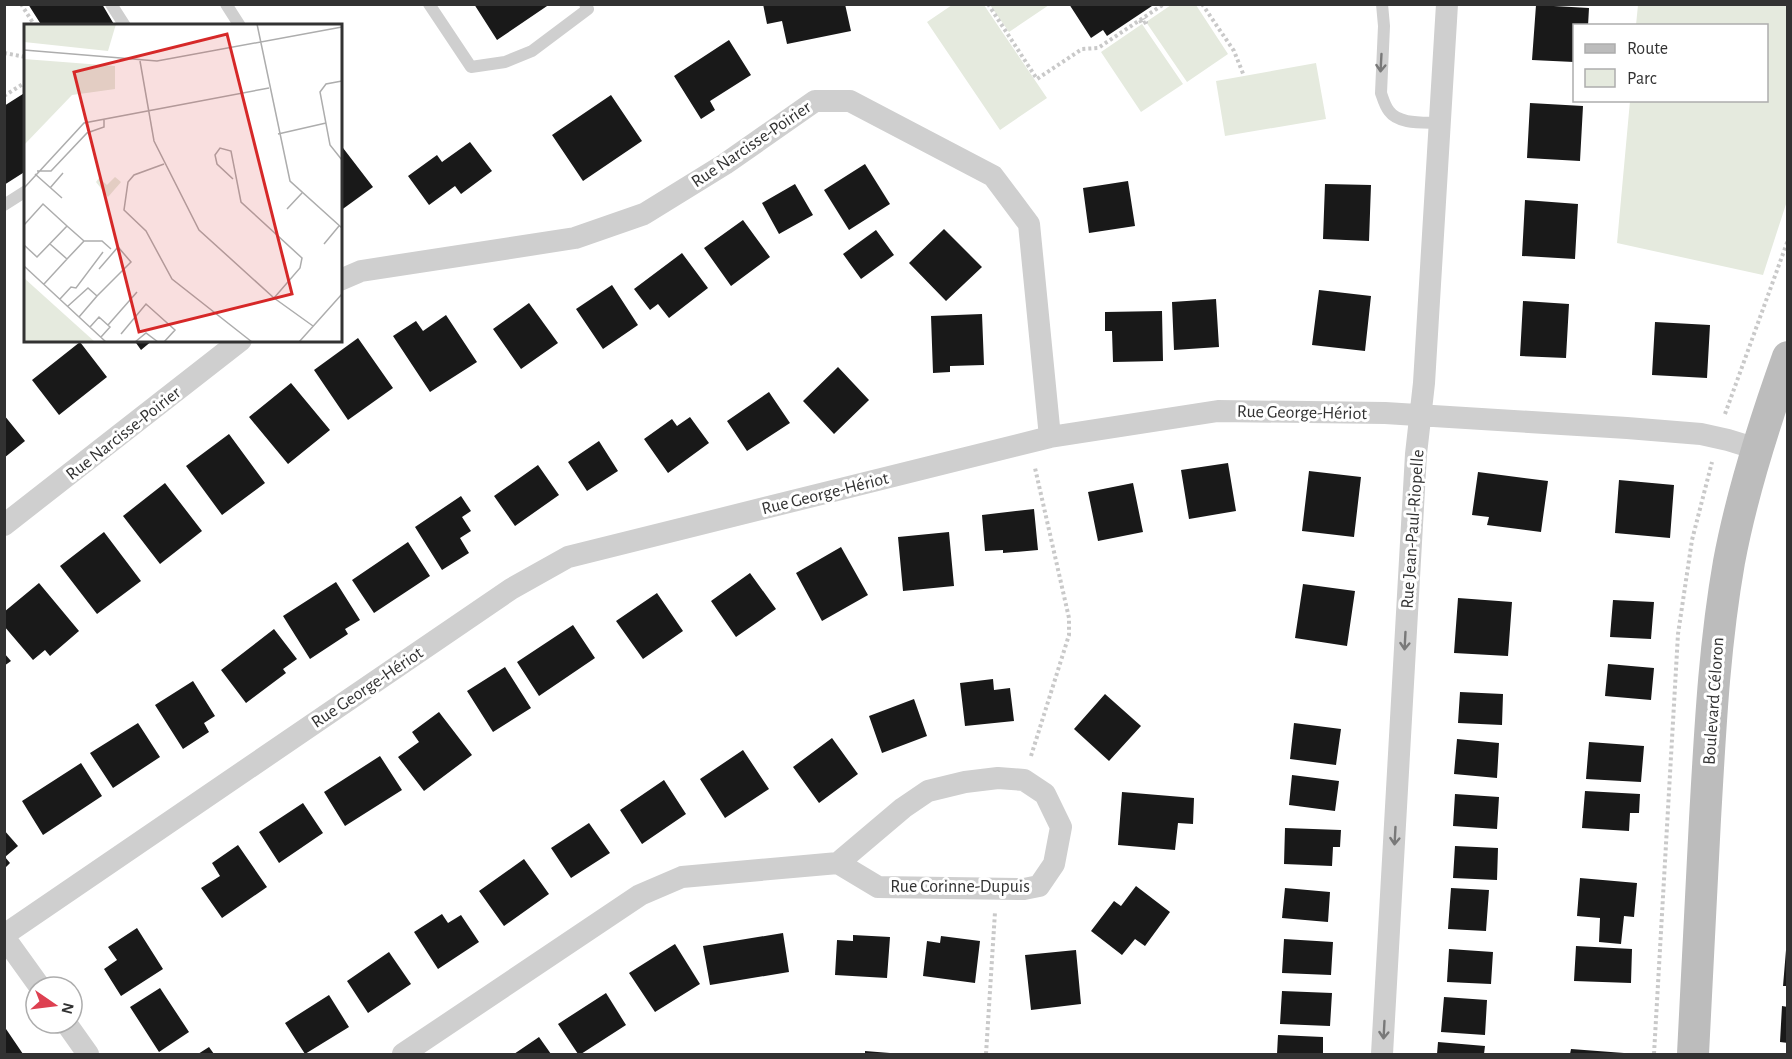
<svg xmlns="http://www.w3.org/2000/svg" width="1792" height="1059" viewBox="0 0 1792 1059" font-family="'Alegreya Sans',sans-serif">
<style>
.green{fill:#e5eade}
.building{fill:#191919}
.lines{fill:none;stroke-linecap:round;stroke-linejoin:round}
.path{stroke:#c9c9c9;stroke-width:4;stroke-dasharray:3 3;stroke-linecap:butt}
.lane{stroke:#cfcfcf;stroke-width:12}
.street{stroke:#cfcfcf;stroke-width:22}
.secondary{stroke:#bcbcbc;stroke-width:32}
.oneway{stroke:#797979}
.labels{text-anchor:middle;stroke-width:6;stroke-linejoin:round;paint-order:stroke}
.street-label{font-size:18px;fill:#323232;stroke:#fff}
.inset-road{fill:none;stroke:#adadad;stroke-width:1.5}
.view{fill:#d62828;fill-opacity:0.15;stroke:#d62828;stroke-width:3}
.inset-edge{fill:none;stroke:#323232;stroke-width:3}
</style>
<rect width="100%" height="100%" fill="#fff"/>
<path class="green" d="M952 5H984L1047 98 1000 130 927 22Z
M990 5H1049L1009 32Z
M1171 5H1196L1228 54 1187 82 1146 22Z
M1638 5H1787V201L1763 275 1617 243 1630 101 1766 100V26L1636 25Z
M1142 24 1183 84 1141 112 1101 52Z
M1316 63 1326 119 1225 136 1216 81Z"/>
<path class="building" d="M28 4H102L115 26H42Z
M474 4H550L497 40Z
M763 4H845L851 31 787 44 782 21 767 24Z
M1069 4H1155L1107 36 1103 30 1091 38Z
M1536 5 1589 8 1588 26H1574V62L1532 60Z
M729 40 751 75 710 101 715 110 701 119 674 76Z
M26 92V171L4 185V106Z
M611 95 642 141 583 181 552 135Z
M1530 103 1583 106 1580 161 1527 158Z
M470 142 492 171 461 194 455 186 429 205 408 176 437 155 442 162Z
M340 144 373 187 340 211Z
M865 164 890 204 849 230 824 190Z
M1128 181 1135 226 1089 233 1083 188Z
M795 184 813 215 779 234 762 203Z
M1325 184 1371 185 1369 241 1323 239Z
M1525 200 1578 204 1575 259 1522 256Z
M743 220 770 257 731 286 704 248Z
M944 229 982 267 946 301 909 263Z
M876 230 894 255 861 279 843 254Z
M682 253 708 288 669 318 658 304 650 310 634 289Z
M612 285 638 325 603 349 576 309Z
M1319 290 1371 296 1365 351 1312 345Z
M1216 299 1219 347 1174 350 1172 302Z
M1523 301 1569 304 1566 358 1520 356Z
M529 303 558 343 521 369 493 329Z
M1162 311 1163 361 1113 362 1112 331H1105V312Z
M982 314 984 365 950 366V372L933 373 931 316Z
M446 315 477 362 430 392 393 336 416 321 423 331Z
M1655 322 1710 325 1707 378 1652 375Z
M358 338 393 388 348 420 314 370Z
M134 340H153L141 350Z
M80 342 107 377 59 415 32 380Z
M838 367 869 400 834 434 803 401Z
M291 383 330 430 288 464 249 417Z
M769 392 790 423 747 451 727 421Z
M4 415 25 441 4 458Z
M690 417 709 443 668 473 644 439 672 419 677 426Z
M229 434 265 483 222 515 186 466Z
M599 441 618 471 587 491 568 462Z
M1228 463 1236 511 1189 519 1181 470Z
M538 465 559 495 515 526 494 496Z
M1309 471 1361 477 1354 537 1302 531Z
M1478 472 1548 481 1541 532 1487 525 1489 517 1472 515Z
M1619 480 1674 485 1670 538 1615 533Z
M165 483 202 531 160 564 123 516Z
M1133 483 1143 532 1098 541 1088 492Z
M461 496 471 511 462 517 471 531 460 538 469 553 442 570 415 527Z
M1034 509 1038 550 1003 553V550L985 551 982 515Z
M104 532 141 581 97 614 60 566Z
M949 532 954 586 903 591 898 537Z
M408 542 430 576 374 613 352 580Z
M841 547 868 595 822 621 796 573Z
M750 573 776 609 736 637 711 601Z
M336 582 360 620 345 629 348 634 310 659 283 616Z
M39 583 79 631 50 656 45 650 33 660 4 626V612Z
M1303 584 1355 591 1347 646 1295 638Z
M657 593 683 631 643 659 616 621Z
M1458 598 1512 602 1508 656 1454 653Z
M1613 600 1654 602 1651 639 1610 637Z
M573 625 595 658 539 696 517 662Z
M274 629 297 659 283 669 286 673 246 703 221 670Z
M4 653 11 661 4 666Z
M1608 664 1654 668 1651 700 1605 696Z
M505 667 531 708 493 732 467 691Z
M993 679 994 690 1010 688 1014 721 965 726 960 683Z
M193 681 215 716 204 723 209 732 183 749 155 705Z
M1460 692 1503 694 1502 725 1458 723Z
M1105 694 1141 726 1109 761 1074 729Z
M914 699 927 736 882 753 869 716Z
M439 712 472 755 424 791 398 757 419 742 412 732Z
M138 723 160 757 113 788 90 753Z
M1294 723 1341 729 1336 765 1290 759Z
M832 738 858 774 819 803 793 767Z
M1457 739 1499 743 1497 778 1454 774Z
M1589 742 1644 746 1641 782 1586 779Z
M743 750 769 789 725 818 700 779Z
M380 756 402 790 345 826 324 792Z
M81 763 102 796 43 835 22 801Z
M1292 775 1339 781 1335 811 1289 805Z
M664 780 686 814 642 844 620 810Z
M1585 791 1640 794 1639 813H1630L1629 831 1582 828Z
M1122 792 1194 798 1193 824 1178 823 1175 850 1118 845Z
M1455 794 1499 797 1497 829 1453 826Z
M303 803 323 833 279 863 259 832Z
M589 823 610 853 571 878 551 848Z
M1285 828 1341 830 1340 847H1333L1332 866 1284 864Z
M4 830 18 846 5 857 10 863 4 869Z
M238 845 267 887 222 918 201 888 220 876 212 863Z
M1455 846 1498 848 1497 880 1453 878Z
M524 859 549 894 504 926 479 891Z
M1580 878 1637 883 1634 917 1624 916 1621 944 1599 942 1600 918 1577 916Z
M1136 886 1170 912 1145 946 1135 939 1122 955 1091 931 1114 901 1121 906Z
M1285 888 1330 892 1328 922 1282 918Z
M1451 888 1489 890 1486 931 1448 929Z
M442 914 448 923 461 915 479 942 438 969 414 932Z
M137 928 163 969 121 996 104 969 117 960 108 947Z
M783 933 789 972 710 985 703 946Z
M853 935 890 937 887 978 835 975 837 940 853 941Z
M941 936 980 941 975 983 923 976 927 941 940 943Z
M1284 939 1333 942 1331 975 1282 973Z
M675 944 700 984 655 1012 629 973Z
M1576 946 1632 949 1631 983 1574 981Z
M1449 949 1493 952 1491 984 1447 982Z
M1076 950 1081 1004 1031 1010 1025 955Z
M1786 950H1788V986H1783Z
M389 952 411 984 368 1013 347 981Z
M160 988 189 1032 159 1052 130 1007Z
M1282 991 1332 993 1330 1026 1280 1024Z
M606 993 626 1025 581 1054H578L558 1024Z
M329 995 349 1027 305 1054 285 1023Z
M1444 997 1487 1000 1485 1035 1441 1032Z
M1782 1006 1788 1007V1043L1780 1042Z
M4 1026 23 1054H4Z
M1278 1035 1323 1037V1054H1277Z
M539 1037 551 1054H514Z
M1438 1042 1485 1046 1484 1054H1437Z
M209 1047 214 1054H198Z
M1571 1049 1624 1053V1054H1570Z
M865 1051 890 1053V1054H865Z"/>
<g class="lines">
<path class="path" d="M21 4 35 26
M988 4 1037 79 1082 49 1098 48 1164 4
M1202 4 1234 51 1244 76
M1140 20 1142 24 1146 22 1144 18
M4 53 26 57
M4 96 26 82
M1725 414 1788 240
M1031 756 1069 635V618L1035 468
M986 1054 995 912
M1654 1054 1678 634 1692 540 1712 462"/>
<path class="lane" d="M111 4 125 26
M226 4 240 26
M429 4 471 67 505 62 532 51 588 9 585 4
M1382 4 1384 26 1381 93C1383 99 1385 106 1389 111 1399 125 1425 122 1440 123
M4 205 26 191"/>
<path class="street" d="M340 280 361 271 575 238 644 214 725 164 815 101H850L993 176 1029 224 1050 437
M4 525 241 340
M4 935 511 589 568 557 1050 437 1218 411 1385 413 1627 428 1701 434 1728 440 1757 449
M4 937 40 987
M66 1023 88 1054
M403 1054 640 895 682 877 838 863 903 808 928 791 965 782 998 778 1024 780 1045 794 1061 827 1054 864 1039 886 1024 889 878 887 838 863
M1382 1054 1416 454 1424 383 1447 4"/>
<path class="secondary" d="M1693 1054C1697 976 1701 897 1705 819 1710 733 1714 647 1729 562 1742 492 1764 424 1788 357"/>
</g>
<defs><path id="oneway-shaft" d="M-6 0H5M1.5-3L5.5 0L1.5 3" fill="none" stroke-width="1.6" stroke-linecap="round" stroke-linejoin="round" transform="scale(1.5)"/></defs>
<g class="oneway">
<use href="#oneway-shaft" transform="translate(1381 63) rotate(93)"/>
<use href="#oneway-shaft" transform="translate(1405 641) rotate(93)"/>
<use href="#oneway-shaft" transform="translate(1395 836) rotate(93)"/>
<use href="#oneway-shaft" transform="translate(1384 1030) rotate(93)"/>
</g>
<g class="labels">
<g class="street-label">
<text transform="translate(751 144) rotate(-34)" y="6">Rue Narcisse-Poirier</text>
<text transform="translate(1302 412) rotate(1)" y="6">Rue George-Hériot</text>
<text transform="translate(123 433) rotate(-38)" y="6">Rue Narcisse-Poirier</text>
<text transform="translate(825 493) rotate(-14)" y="6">Rue George-Hériot</text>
<text transform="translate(1412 529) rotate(-86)" y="6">Rue Jean-Paul-Riopelle</text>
<text transform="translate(367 687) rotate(-34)" y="6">Rue George-Hériot</text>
<text transform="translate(1713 701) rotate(-86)" y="6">Boulevard Céloron</text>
<text x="960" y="892">Rue Corinne-Dupuis</text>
</g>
</g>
<g transform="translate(24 24)">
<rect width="318" height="318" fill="#fff"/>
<path d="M0 0H92L84 27 0 18ZM0 35 91 42V65L48 71 0 121ZM91 153 97 158 84 173 72 158 75 154 83 161ZM0 254 71 318H0Z" fill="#e5eade"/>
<path class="inset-road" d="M233 0 266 157 318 204M0 26 133 37 318 3M116 37 130 117 175 206 250 274 289 302M318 57 302 60 296 68 306 121 318 136M254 110 302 99M140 140 110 151 104 158 100 186 122 207 148 255 228 318M13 147H27L63 109 80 103V95M11 150 38 174M209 155 193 140 191 131 196 124 207 127 217 178 278 234 276 244 250 274M0 164 60 99 245 64M26 164 39 149M263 185 278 169M0 201 19 180 43 202 13 233 0 221M60 217H78L87 225M26 220 43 235 60 217 43 202M300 220 315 202M0 242 82 318M20 260 43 235M73 272 107 238 94 223 75 245M36 275 47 263 52 264 79 228M44 282 64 264 73 272 55 293M84 301 113 268M66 303 75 293 86 303 77 313M97 310 122 280 151 306 140 318M111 318 122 309 134 318M275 318 318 270"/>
<path class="view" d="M203 10 268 270 115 308 50 48Z"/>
<rect width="318" height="318" class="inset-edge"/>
</g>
<rect width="1792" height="1059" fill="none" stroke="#323232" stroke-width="12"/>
<rect x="1573" y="24" width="195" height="78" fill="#ffffff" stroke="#adadad" stroke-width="1.5"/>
<rect x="1585" y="44" width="30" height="9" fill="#bcbcbc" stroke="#adadad" stroke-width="1.5"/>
<text x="1627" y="54" font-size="18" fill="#323232">Route</text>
<rect x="1585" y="69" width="30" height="18" fill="#e5eade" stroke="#adadad" stroke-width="1.5"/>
<text x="1627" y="84" font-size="18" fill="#323232">Parc</text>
<g transform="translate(54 1005) rotate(104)"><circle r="28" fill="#ffffff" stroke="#adadad" stroke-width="1.5"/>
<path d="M0-4.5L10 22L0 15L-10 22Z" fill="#dd4051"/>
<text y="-9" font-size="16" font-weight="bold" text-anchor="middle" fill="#323232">N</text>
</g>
</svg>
